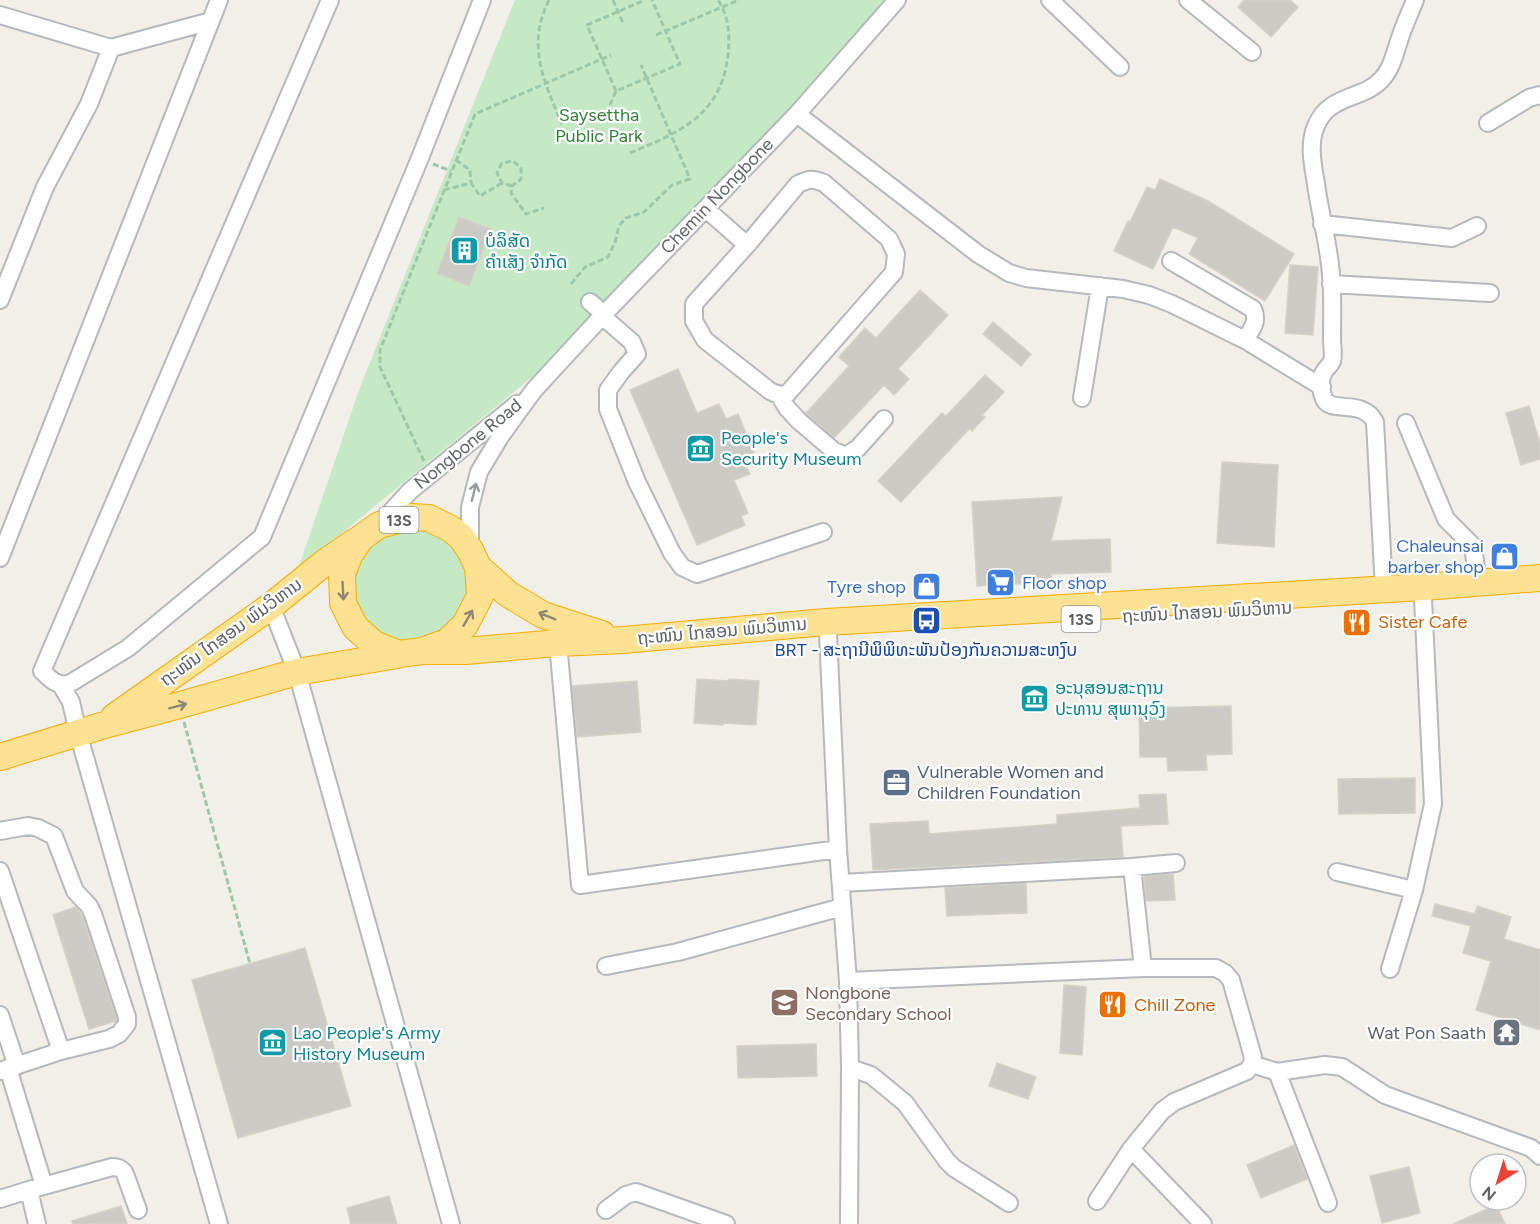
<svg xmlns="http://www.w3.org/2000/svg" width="1540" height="1224" viewBox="0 0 1540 1224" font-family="Figtree,'Noto Sans Lao',sans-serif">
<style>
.green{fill:#c5e8c5}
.building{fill:#cccac5;stroke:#d6d1c6;stroke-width:1.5}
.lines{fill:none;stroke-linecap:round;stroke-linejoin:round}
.minor-casing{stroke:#b5b8bc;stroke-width:20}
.highway-casing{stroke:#f9ab00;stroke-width:28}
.path{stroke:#9cc7a9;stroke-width:3;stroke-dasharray:6 3;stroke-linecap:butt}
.minor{stroke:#fff;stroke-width:16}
.highway{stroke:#fde293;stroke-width:26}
.oneway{stroke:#979a9d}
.oneway2{stroke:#8e8975}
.labels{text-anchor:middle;stroke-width:4.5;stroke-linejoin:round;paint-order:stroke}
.shield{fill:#fff;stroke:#8f9295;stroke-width:1.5}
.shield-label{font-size:16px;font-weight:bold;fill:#5f6368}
.park-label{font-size:18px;fill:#348238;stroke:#fff}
.street-label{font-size:18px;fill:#5f6368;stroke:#fff}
.culture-label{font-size:18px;fill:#0d838f;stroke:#fff;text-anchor:start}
.shop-label{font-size:18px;fill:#366cbe;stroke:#fff;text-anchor:end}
.food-label{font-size:18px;fill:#c56008;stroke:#fff;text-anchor:start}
.transit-label{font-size:18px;fill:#164399;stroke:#fff}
.service-label{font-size:18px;fill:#4e5e75;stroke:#fff;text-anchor:start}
.education-label{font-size:18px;fill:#785e54;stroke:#fff;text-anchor:start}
.worship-label{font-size:18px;fill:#5b616d;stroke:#fff;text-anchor:end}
</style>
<rect width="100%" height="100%" fill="#f1efe8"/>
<path class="green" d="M515 0H887L788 113 656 247 548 364 298 569 359 390Z
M383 528 446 531 475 567 466 613 423 646 376 640 348 603 360 545Z"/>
<path class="building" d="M1244 0H1290L1298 7 1271 37 1238 7Z
M1160 179 1208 201 1294 254 1265 301 1189 254 1198 238 1173 227 1153 269 1114 251 1128 221 1130 222 1147 187 1155 190Z
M459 217 491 229 469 286 437 273Z
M1290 265 1318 267 1313 335 1285 333Z
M920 290 948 315 898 369 909 379 894 395 884 385 834 438 806 413 849 366 839 357 865 328 876 338Z
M993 322 1031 354 1021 366 983 334Z
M678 369 697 413 719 404 726 419 738 414 754 452 742 457 750 474 734 480 748 513 741 516 745 525 697 545 630 390Z
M985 375 1004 392 982 415 985 417 972 431 970 428 901 502 878 481 942 413 946 416Z
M1529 406 1540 444V459L1521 465 1506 413Z
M1222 462 1278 465 1274 547 1217 543Z
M1062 497 1051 541 1110 539 1111 572 1051 574 1052 582 977 586 972 502Z
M697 679 729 681V679L759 681 756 725 723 723V725L694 723Z
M637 681 641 732 577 737 572 686Z
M1231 706 1232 754 1206 755 1207 770 1168 771 1167 757H1140L1139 708Z
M1415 778V813L1339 814 1338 779Z
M1166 794 1168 824 1121 826 1123 857 873 870 870 824 928 821 929 834 1057 824V815L1140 808 1139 795Z
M1173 874 1175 900 1146 901 1144 876Z
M1026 883 1027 913 947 916 945 888Z
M1435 904 1475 914 1477 906 1511 917 1504 939 1540 950V1030L1476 1010 1491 961 1463 953 1471 926 1432 916Z
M76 907 83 918 117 1019 116 1021 89 1029 53 915Z
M305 948 351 1106 238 1138 192 980Z
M1064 985 1086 987 1082 1055 1060 1053Z
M816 1044 817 1076 738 1078 737 1046Z
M997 1063 1036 1077 1028 1099 989 1086Z
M1294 1145 1307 1179 1261 1198 1247 1165Z
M1409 1167 1420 1213 1382 1223 1370 1176Z
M389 1196 397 1224H351L347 1208Z
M1496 1205 1505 1224H1453Z
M121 1206 127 1224H73L72 1221Z"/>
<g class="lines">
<defs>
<path id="minor" d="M330 0 42 671C50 679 56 686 69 684L128 648 262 537 420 158 482 0
M1050 0 1120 67
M1188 0 1252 52
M0 15 111 48 211 21
M797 114 978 254 1009 273 1026 278 1123 289 1149 295 1172 304 1245 340 1322 387
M1488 123 1529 98 1540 95
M706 209 747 245 694 304V321L705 340 770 391 779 395 787 394 894 272 896 254 889 239 824 183C812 178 809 179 798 184L747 245
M1322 224 1452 238 1477 226
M1171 261 1253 309C1259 322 1251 330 1245 340
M1331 284 1490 293
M0 300 45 187 89 104 111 48
M590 302 604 314
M602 316 632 342 637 354 621 372 608 390V409L637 482 672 553 682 567 697 574 823 532
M779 395 787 408 799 421 834 451 846 456 858 448 884 419
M1082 398 1100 286
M1406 423 1446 519 1473 546 1478 583
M379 525 410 491 517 404
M470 549V507L479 472 500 437 534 390 604 314 797 114 897 0
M0 558 219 0
M1384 589 1375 422C1363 398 1331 414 1324 399 1321 392 1319 379 1324 372 1326 368 1330 366 1332 361 1334 355 1332 346 1332 339 1332 317 1333 296 1331 275 1329 245 1320 214 1316 184 1313 166 1308 144 1316 126 1329 94 1362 100 1381 80 1392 69 1395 52 1400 38 1404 25 1410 13 1415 0
M271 606 297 672 451 1224
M828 634 838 849 848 981 850 1068 849 1224
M558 643 580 885 838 849
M61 685 71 702 78 733 219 1224
M0 831 28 826 38 828 54 836 75 891 89 906 93 914 127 1017V1024L119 1034 109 1039 61 1051 0 1071
M1132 867 1143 968
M0 871 61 1051
M1337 872 1414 890
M841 883 1132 867 1176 863
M606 966 678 952 842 907
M1390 969 1414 890 1433 804 1423 599
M848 981 1143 968H1216L1225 973 1231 980 1253 1057 1252 1064 1247 1071 1174 1102 1162 1111 1131 1149 1097 1201
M0 1015 17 1066
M1252 1064 1277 1072 1325 1065 1342 1067 1385 1095 1531 1148 1540 1156
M8 1068 44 1186
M850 1068 871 1075 905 1103 947 1161 954 1168 1009 1203
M1277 1072 1328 1203
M1131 1149 1203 1224
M29 1190 112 1167C118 1167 122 1168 125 1174L138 1210
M0 1199 29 1190 37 1224
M606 1210 626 1195 636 1192 726 1224"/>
<path id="highway" d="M478 567 508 594 543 615 602 634
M422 651 447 642 465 625 480 596 478 567 470 550 461 537 451 529 429 518 411 517 379 525 361 538 350 554 342 574 343 603 355 627 374 644 399 654 422 651H465L558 643 623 640 826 622 1423 587 1540 578
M114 717 271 606 323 564 356 541
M0 757 101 726 180 705 297 672 397 655"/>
</defs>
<use href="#minor" class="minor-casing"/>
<use href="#highway" class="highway-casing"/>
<path class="path" d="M549 0C526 46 544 81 562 124
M613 0 623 23
M656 35 739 0
M616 91 587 25 645 0
M610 105 616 91 680 64 652 0
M630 153C680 132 722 115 728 54 730 34 729 17 718 0
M456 160 470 170 471 183
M433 164 451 171
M512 186 502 183 497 173 502 163 513 161 521 168V179L512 186 511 193 526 214 544 208
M444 190 471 183 480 196 502 183
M571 284 585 267 608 257 615 242 619 226 626 218 644 212 672 185 690 179 641 65
M424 461 380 367V350L475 114 611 55
M184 722 250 964"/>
<use href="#minor" class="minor"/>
<use href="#highway" class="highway"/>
</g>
<defs><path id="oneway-shaft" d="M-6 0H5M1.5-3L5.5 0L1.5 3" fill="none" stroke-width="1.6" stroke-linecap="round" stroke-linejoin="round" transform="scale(1.5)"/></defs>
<use class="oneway" href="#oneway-shaft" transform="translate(474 492) rotate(-76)"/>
<g class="oneway2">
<use href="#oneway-shaft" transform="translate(343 591) rotate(87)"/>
<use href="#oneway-shaft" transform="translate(547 616) rotate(-158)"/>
<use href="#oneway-shaft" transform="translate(468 618) rotate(-60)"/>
<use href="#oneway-shaft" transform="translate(178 706) rotate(-15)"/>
</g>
<defs>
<symbol id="building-square" viewBox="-11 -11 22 22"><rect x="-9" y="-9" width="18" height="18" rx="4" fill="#0f9aa8" stroke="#fff"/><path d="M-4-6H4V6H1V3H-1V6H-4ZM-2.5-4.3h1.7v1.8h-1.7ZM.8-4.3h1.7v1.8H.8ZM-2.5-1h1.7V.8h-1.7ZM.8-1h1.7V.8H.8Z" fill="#fff"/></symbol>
<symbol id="museum-square" viewBox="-11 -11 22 22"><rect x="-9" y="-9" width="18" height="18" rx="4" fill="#0f9aa8" stroke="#fff"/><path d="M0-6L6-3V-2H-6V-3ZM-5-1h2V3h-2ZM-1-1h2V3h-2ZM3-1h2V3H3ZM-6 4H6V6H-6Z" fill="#fff"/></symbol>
<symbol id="shop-square" viewBox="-11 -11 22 22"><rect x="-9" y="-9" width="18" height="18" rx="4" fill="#3f7fe0" stroke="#fff"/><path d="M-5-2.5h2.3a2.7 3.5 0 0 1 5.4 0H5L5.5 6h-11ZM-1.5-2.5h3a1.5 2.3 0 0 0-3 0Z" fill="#fff"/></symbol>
<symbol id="supermarket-square" viewBox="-11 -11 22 22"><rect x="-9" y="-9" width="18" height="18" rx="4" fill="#3f7fe0" stroke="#fff"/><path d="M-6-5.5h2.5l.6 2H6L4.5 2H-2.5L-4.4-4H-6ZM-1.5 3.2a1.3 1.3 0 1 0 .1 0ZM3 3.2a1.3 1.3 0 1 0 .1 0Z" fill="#fff"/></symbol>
<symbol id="bus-square" viewBox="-11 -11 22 22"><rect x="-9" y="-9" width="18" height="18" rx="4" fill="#1a4fb4" stroke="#fff"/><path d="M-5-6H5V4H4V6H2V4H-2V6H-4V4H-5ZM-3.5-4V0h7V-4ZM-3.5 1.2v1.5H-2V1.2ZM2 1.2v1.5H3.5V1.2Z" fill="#fff"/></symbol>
<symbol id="restaurant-square" viewBox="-11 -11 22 22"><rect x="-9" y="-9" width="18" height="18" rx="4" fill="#e8710a" stroke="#fff"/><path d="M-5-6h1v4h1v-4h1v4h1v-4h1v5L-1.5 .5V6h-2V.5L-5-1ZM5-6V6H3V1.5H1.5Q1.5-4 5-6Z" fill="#fff"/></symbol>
<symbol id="office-square" viewBox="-11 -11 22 22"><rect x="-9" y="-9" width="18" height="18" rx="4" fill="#5c6f8a" stroke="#fff"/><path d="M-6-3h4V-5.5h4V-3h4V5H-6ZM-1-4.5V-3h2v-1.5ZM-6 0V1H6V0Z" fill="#fff"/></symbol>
<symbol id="school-square" viewBox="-11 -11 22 22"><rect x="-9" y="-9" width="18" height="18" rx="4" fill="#8d6e63" stroke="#fff"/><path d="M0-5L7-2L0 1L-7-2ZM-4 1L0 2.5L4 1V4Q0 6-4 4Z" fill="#fff"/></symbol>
<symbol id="temple-square" viewBox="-11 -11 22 22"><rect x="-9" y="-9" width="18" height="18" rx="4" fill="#6b7280" stroke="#fff"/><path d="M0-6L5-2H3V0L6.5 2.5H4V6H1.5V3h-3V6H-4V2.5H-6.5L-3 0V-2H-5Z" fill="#fff"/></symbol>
</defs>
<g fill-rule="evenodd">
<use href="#building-square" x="448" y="234" width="33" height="33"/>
<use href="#museum-square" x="684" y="432" width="33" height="33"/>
<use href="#shop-square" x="1488" y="540" width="33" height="33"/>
<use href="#supermarket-square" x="984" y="566" width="33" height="33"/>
<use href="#shop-square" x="910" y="570" width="33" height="33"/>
<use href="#bus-square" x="910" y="604" width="33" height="33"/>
<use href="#restaurant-square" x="1340" y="606" width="33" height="33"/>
<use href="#museum-square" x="1018" y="682" width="33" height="33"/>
<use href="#office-square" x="880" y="766" width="33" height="33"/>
<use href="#school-square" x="768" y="986" width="33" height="33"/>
<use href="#restaurant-square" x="1096" y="988" width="33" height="33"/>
<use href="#temple-square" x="1490" y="1016" width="33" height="33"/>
<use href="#museum-square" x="256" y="1026" width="33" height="33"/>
</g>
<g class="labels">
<g class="shield">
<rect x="379.5" y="507" width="39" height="26" rx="4.5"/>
<rect x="1061.5" y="606" width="39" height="26" rx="4.5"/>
</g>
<g class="shield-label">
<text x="399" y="526">13S</text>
<text x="1081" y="625">13S</text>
</g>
<g class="park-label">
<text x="599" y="121">Saysettha<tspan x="599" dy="21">Public Park</tspan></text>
</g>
<g class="street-label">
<text transform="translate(717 196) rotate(-46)" y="6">Chemin Nongbone</text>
<text transform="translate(468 444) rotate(-39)" y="6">Nongbone Road</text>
<text transform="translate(1207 612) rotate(-3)" y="6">ຖະໜົນ ໄກສອນ ພົມວິຫານ</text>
<text transform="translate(722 631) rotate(-5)" y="6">ຖະໜົນ ໄກສອນ ພົມວິຫານ</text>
<text transform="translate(231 632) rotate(-36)" y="6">ຖະໜົນ ໄກສອນ ພົມວິຫານ</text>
</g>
<g class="culture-label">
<text x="485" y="247">ບໍລິສັດ<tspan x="485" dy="21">ຄຳເສັງ ຈຳກັດ</tspan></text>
<text x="721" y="444">People's<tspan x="721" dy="21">Security Museum</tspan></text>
<text x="1055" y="694">ອະນຸສອນສະຖານ<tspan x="1055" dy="21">ປະທານ ສຸພານຸວົງ</tspan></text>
<text x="293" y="1039">Lao People's Army<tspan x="293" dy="21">History Museum</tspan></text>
</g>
<g class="shop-label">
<text x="1484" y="552">Chaleunsai<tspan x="1484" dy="21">barber shop</tspan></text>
<text x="1022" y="589" text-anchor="start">Floor shop</text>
<text x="906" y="593">Tyre shop</text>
</g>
<g class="food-label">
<text x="1378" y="628">Sister Cafe</text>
<text x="1134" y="1011">Chill Zone</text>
</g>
<g class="transit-label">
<text x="926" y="656">BRT - ສະຖານີພິພິທະພັນປ້ອງກັນຄວາມສະຫງົບ</text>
</g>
<g class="service-label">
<text x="917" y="778">Vulnerable Women and<tspan x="917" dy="21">Children Foundation</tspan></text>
</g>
<g class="education-label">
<text x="805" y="999">Nongbone<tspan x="805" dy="21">Secondary School</tspan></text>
</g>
<g class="worship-label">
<text x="1486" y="1039">Wat Pon Saath</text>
</g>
</g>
<g transform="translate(1498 1182) rotate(218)"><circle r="28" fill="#ffffff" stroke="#bfc1c3" stroke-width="1.5"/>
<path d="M0-4.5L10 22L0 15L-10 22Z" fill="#ea4335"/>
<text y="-9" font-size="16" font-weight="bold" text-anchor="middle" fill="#5f6368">N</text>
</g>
</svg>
